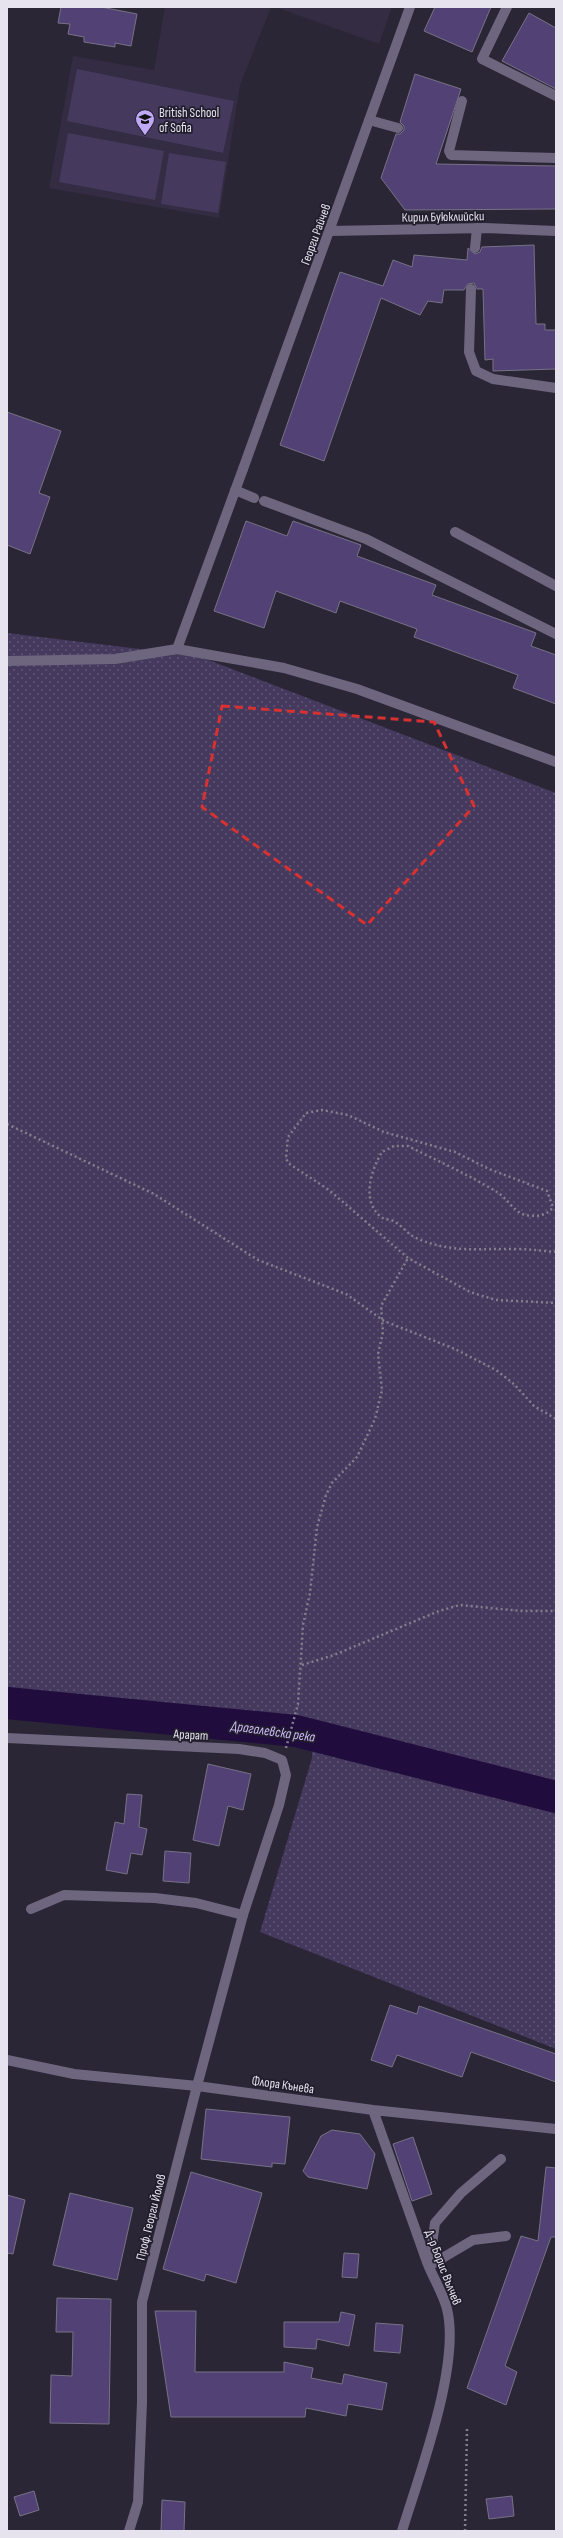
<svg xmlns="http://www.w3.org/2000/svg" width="563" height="2538" viewBox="0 0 563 2538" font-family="'Sofia Sans Condensed',sans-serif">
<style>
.built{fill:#332c42}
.grass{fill:url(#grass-dots)}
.park{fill:#45395e}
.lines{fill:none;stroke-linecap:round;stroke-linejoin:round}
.river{stroke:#210d3d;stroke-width:32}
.building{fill:#524175;stroke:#777285}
.path{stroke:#837f8d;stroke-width:2.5;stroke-dasharray:2 3;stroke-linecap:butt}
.service{stroke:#6d667e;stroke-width:10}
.minor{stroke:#6d667e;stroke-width:10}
.marked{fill:none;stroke:#d73132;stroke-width:3;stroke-dasharray:8 5;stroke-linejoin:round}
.labels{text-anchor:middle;stroke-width:3.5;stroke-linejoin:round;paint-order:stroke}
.poi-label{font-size:13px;fill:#e6e3ee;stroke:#211d2c;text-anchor:start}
.street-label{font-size:13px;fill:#e6e3ee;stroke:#211d2c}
.water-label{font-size:14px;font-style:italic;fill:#cdb9fb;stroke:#211d2c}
</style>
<defs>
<pattern id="grass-dots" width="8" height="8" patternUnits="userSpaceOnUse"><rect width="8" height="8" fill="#45395e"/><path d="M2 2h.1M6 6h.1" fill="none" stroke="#605675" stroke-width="1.8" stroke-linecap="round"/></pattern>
</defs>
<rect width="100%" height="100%" fill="#2b2636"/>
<path class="built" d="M165 7H271L240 85 219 218 49 188 73 56 154 70Z
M275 7H392L379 44Z"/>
<path class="grass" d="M7 633 198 656 556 793V2049L260 1932 312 1758V1721L7 1714Z"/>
<path class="park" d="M77 69 234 101 223 153 67 121Z
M68 133 164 151 155 200 59 182Z
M169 153 226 162 218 213 161 204Z"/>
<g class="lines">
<path class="river" d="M7 1703 296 1731 556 1797"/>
</g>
<path class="building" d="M61 7H101L137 14 131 46 115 43V47L84 42V37L68 34 70 24 58 23Z
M435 7H491L472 52 424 31Z
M529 13 556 28V89L502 61Z
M415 74 461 89 436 164 556 166V209L405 210 381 178 396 134H400L404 130V126L400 122Z
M534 245 536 324H545V330H556V369L493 371V359L485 360 483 289H477L474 283 468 284 464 290H444L442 303 428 301 420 315 381 298 324 461 280 445 340 272 383 286 393 260 412 267 414 255 467 260 468 248 475 254 480 252 482 247Z
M7 412 61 431 39 493 50 497 30 554 7 545Z
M246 521 287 536 293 521 361 545 357 556 436 585 432 595 536 633 531 646 556 655V704L513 688 518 675 414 637 417 629 340 601 336 613 276 591 264 628 214 611Z
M208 1764 251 1774 243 1810 228 1806 219 1846 193 1840Z
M127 1794 142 1795 139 1827 147 1829 142 1855 131 1853 127 1874 106 1870 115 1822 124 1824Z
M165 1851 191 1853 189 1883 163 1881Z
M390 2005 417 2014 419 2006 556 2054V2082L471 2052 462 2077 397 2055 392 2067 371 2060Z
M206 2109 290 2117 285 2164 272 2163V2167L201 2159Z
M332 2130 360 2134 375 2154 367 2189 308 2177 303 2171 321 2136Z
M413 2137 432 2194 412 2201 393 2144Z
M546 2167 556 2168V2237H551L505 2366 517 2372 506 2405 467 2388 521 2236 538 2241Z
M191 2172 262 2193 236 2283 206 2274 204 2281 163 2269Z
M70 2193 133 2208 117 2280 53 2265Z
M7 2195 25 2200 13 2254 7 2253Z
M344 2253 359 2254 357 2278 342 2277Z
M57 2298 111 2299 109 2424 50 2423 51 2375 72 2376 73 2332H56Z
M155 2311H196L195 2372H284V2362L313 2368 311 2378 342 2384 344 2374 387 2383 382 2410 348 2404 346 2416 306 2408 305 2417H171Z
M341 2312 355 2315 349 2346 317 2339 316 2349 284 2347V2322H339Z
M376 2323 403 2325 400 2353 374 2351Z
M34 2491 39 2510 20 2516 14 2497Z
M512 2496 514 2516 489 2519 486 2499Z
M162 2500 185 2502 184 2531H161Z"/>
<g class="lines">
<path class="path" d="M7 1124 154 1194 258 1260 346 1294 384 1321 455 1349 496 1370 514 1384 534 1406 556 1419
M556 1252C543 1251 530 1249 516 1249 480 1248 450 1254 414 1237 407 1233 402 1226 395 1222 391 1219 385 1220 381 1217 361 1201 371 1170 382 1152L394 1146H408C438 1161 469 1175 497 1192 507 1198 514 1212 525 1215 536 1217 547 1216 553 1207L547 1191 489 1169 455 1152 384 1132 348 1115 322 1110 306 1113 288 1137 286 1158 288 1163 329 1190 408 1258 470 1292 496 1300 556 1303
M302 1665 334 1655 439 1611 460 1605 522 1611H556
M286 1748 298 1704 303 1625 310 1593 317 1527 326 1495 332 1483 357 1457 375 1419 382 1390 378 1354 383 1332 381 1306 408 1258
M465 2531 467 2429"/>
<path class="service" d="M507 7 482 59 556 96
M462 101 449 151 451 155 556 158
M369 120 398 128
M475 248 477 228
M471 289 469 352 476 371 493 379 556 388
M235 490 254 498
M264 501 366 539 556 634
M455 532 556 586
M177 649 243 469
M7 661 115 659 177 649 284 668 357 689 556 762
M31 1909 64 1895 155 1898 196 1903 243 1915
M429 2266 435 2223 461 2193 501 2159
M429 2266 473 2240 506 2236"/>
<path class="minor" d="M330 231 485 228 556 231
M243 469 410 7
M7 1738 239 1749 265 1753 282 1760 286 1775 279 1805 243 1915 197 2086 142 2302V2402L138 2502 129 2531
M7 2060 74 2074 197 2086 373 2110 556 2129
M373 2110C391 2161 409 2211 427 2262 433 2278 443 2293 447 2309 461 2365 419 2475 402 2531"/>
</g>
<path class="marked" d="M222 706 434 722 474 806 367 925 202 807Z"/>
<defs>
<symbol id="school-pin" viewBox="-11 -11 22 30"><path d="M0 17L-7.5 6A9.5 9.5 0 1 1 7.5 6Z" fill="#bfa8f4" stroke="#211d2c"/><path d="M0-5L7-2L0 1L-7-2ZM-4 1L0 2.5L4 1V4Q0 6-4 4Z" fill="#111"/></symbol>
</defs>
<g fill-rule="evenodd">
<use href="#school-pin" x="134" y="108" width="22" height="30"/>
</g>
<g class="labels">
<g class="poi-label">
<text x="159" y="117">British School<tspan x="159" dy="15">of Sofia</tspan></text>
</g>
<g class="street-label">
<text transform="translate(443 216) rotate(-1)" y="5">Кирил Буюклийски</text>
<text transform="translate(315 234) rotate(-70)" y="5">Георги Райчев</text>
<text transform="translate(191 1734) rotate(3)" y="5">Арарат</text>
<text transform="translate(283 2084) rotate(8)" y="5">Флора Кънева</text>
<text transform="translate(150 2217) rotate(-76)" y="5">Проф. Георги Йолов</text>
<text transform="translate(444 2267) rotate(69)" y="5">Д-р Борис Вълчев</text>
</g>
<g class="water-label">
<text transform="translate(273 1731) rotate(8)" y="5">Драгалевска река</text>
</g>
</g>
<rect width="563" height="2538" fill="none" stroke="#e6e3ee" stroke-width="16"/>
</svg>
